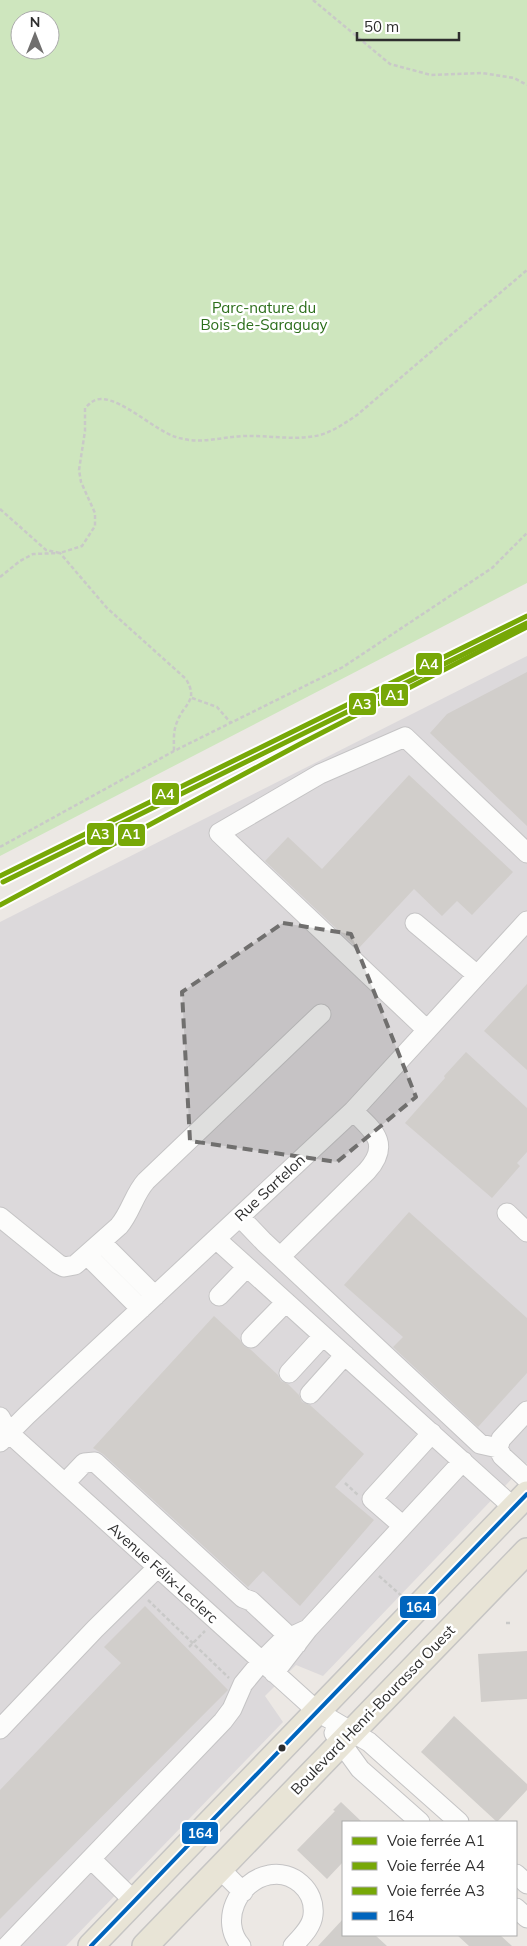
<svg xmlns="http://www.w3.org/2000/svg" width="527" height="1946" viewBox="0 0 527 1946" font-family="Mulish,sans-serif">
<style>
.industrial{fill:#dcd9db}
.green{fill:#cee6be;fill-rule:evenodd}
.building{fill:#d1cecb}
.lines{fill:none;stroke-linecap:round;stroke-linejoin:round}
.minor-casing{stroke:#c5c4c5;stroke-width:21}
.major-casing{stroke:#c6c5c4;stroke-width:28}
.path{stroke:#c9c9c8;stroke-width:2.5;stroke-dasharray:4 2.5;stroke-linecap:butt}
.minor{stroke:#fcfcfb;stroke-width:19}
.major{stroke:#e8e4d6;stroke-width:25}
.bus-1-casing{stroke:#fff;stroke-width:8}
.bus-1{stroke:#0065bd;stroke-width:4}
.rail-1-casing{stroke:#fff;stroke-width:9}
.rail-2-casing{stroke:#fff;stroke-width:9}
.rail-3-casing{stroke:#fff;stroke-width:9}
.rail-1{stroke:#77a807;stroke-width:5}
.rail-2{stroke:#77a807;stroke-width:5}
.rail-3{stroke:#77a807;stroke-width:5}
.marked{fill:#706f6e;fill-opacity:0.2;stroke:#706f6e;stroke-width:4;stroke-dasharray:10 6;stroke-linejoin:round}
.bus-dot{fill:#2e2e2e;stroke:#fff;stroke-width:2}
.labels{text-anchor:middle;stroke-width:5;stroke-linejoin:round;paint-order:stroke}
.park-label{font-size:15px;fill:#2c6e1b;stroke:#fff}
.street-label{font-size:15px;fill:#2e2e2e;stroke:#fff}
.line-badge{stroke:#fff;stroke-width:2}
.badge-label{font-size:14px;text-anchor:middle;font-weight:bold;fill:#fff}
</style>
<rect width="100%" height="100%" fill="#ece8e4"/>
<path class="industrial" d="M527 656V1463L323 1676 296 1665 265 1696 283 1722 66 1946H0V922Z"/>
<path class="green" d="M0 0H527V583L0 856ZM20 20H50V50H20Z"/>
<path class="building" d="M527 672V826L430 733 447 714Z
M409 775 513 872 472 915 457 901 442 916 414 889 358 949 265 861 288 837 322 869Z
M527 984V1070L484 1031Z
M466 1052 527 1108V1152L517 1163 520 1166 492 1198 405 1123 445 1078 444 1076Z
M409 1212 527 1318V1373L478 1427 393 1347 403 1337 344 1285Z
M214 1316 240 1340 244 1346 250 1349 278 1375 281 1381 288 1384 299 1395 302 1402 310 1405 364 1454 335 1487 374 1520 300 1606 263 1571 248 1587 103 1454 93 1448Z
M145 1606 228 1690 0 1919V1790L121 1663 104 1647Z
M527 1651V1699L481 1702 478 1654Z
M454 1716 527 1784V1790L497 1822 421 1752Z
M341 1802 362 1822H343V1862L327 1879 297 1850 335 1811 333 1810Z
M343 1919V1935H375L387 1946H318Z
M457 1935H500L512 1946H469Z"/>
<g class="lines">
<defs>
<path id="minor" d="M415 923 477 975
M427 1030 219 833 320 774 405 737 527 853
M507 1213 527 1232
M0 1217 58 1264 64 1267 75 1265 119 1226C131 1212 134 1194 146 1181L321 1014
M240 1217 264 1242 480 1444 498 1448
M216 1239 514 1508
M101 1242 155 1296
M87 1255 141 1309
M280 1257 367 1171C391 1144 374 1131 353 1111
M219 1296 247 1267
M251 1338 286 1302
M289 1373 323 1336
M310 1394 345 1355
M527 1411 501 1439 498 1448 502 1456 527 1479
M0 1417 9 1433 318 1712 369 1742 459 1822
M0 1442 27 1415 353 1111 527 921
M65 1483 84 1463 95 1462 243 1598 251 1601 297 1644
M403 1526 372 1499 432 1433
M274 1673 308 1629 463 1461
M0 1729 95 1629 158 1567
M334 1733 360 1769 420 1822
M91 1859 134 1901
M220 1869 243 1892
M516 1874 527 1884
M516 1908 527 1918
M7 1946 223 1721 232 1709 243 1684 262 1661 282 1641 308 1629
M241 1946C219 1921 238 1881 269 1875 292 1870 316 1890 313 1915 312 1927 301 1937 293 1946"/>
<path id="major" d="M91 1946 527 1494
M145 1946 527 1551"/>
</defs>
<use href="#minor" class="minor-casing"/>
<use href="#major" class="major-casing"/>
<path class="path" d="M313 0 390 64 431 75 482 73 514 78 527 85
M0 509 46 550 60 553 82 546 95 526V513L81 482 79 470 85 431V408C90 403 94 399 101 399 123 399 154 430 176 437 201 445 219 437 244 436 268 435 296 441 320 435 334 431 345 423 357 415L527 270
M0 577 20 561 33 554 60 553 107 608 186 679C199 701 184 703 177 722 173 731 174 741 174 751
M192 698 217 707 231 723
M0 847 174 751 343 667 492 568 527 533
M345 1483 358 1495
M379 1576 403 1597
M148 1600 229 1678
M506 1623H511
M189 1647 205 1631"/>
<use href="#minor" class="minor"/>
<use href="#major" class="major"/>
<defs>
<path id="bus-1" d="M91 1946 527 1494"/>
</defs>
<use href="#bus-1" class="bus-1-casing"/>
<use href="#bus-1" class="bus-1"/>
<defs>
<path id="rail-1" d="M0 905 302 743 527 627"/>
<path id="rail-2" d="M0 876 527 616"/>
<path id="rail-3" d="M3 882 527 623"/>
</defs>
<use href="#rail-1" class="rail-1-casing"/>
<use href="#rail-2" class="rail-2-casing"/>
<use href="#rail-3" class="rail-3-casing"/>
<use href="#rail-1" class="rail-1"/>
<use href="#rail-2" class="rail-2"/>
<use href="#rail-3" class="rail-3"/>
</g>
<path class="marked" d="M283 923 351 934 416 1097 337 1162 190 1141 182 992Z"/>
<circle class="bus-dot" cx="282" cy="1748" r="4.5"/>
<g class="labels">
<g class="park-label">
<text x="264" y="313">Parc-nature du<tspan x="264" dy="17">Bois-de-Saraguay</tspan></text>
</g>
<g class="street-label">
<text transform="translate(270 1188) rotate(-43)" y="5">Rue Sartelon</text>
<text transform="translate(163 1573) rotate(42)" y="5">Avenue Félix-Leclerc</text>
<text transform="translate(373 1710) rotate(-46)" y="5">Boulevard Henri-Bourassa Ouest</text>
</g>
</g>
<g class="line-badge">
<rect x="415" y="652" width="28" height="24" rx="5" fill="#77a807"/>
<rect x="380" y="683" width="29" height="24" rx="5" fill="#77a807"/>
<rect x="348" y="692" width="29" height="24" rx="5" fill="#77a807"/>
<rect x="151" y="782" width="29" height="24" rx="5" fill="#77a807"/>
<rect x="86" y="822" width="29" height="24" rx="5" fill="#77a807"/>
<rect x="117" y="823" width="29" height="24" rx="5" fill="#77a807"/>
<rect x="399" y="1595" width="38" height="24" rx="5" fill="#0065bd"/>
<rect x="181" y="1821" width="38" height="24" rx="5" fill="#0065bd"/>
</g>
<g class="badge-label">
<text x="429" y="669">A4</text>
<text x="395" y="700">A1</text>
<text x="362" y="709">A3</text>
<text x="165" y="799">A4</text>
<text x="100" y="839">A3</text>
<text x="131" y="839">A1</text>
<text x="418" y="1612">164</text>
<text x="200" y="1838">164</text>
</g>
<rect x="342" y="1821" width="175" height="115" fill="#ffffff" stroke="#ababab"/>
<rect x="352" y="1837" width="25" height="8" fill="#77a807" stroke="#ababab"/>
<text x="387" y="1846" font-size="15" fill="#2e2e2e">Voie ferrée A1</text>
<rect x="352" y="1862" width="25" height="8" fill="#77a807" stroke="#ababab"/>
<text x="387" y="1871" font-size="15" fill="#2e2e2e">Voie ferrée A4</text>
<rect x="352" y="1887" width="25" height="8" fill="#77a807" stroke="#ababab"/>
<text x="387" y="1896" font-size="15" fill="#2e2e2e">Voie ferrée A3</text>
<rect x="352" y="1912" width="25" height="8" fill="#0065bd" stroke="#ababab"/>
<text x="387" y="1921" font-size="15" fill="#2e2e2e">164</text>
<g transform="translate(35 35)"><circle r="24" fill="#ffffff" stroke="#ababab"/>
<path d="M0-4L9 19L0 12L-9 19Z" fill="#706f6e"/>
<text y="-8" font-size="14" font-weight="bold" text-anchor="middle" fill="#2e2e2e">N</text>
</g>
<path d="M357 32v8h102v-8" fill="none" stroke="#2e2e2e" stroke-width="2.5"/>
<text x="364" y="32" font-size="15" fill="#2e2e2e" stroke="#ffffff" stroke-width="4" paint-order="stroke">50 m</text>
</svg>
